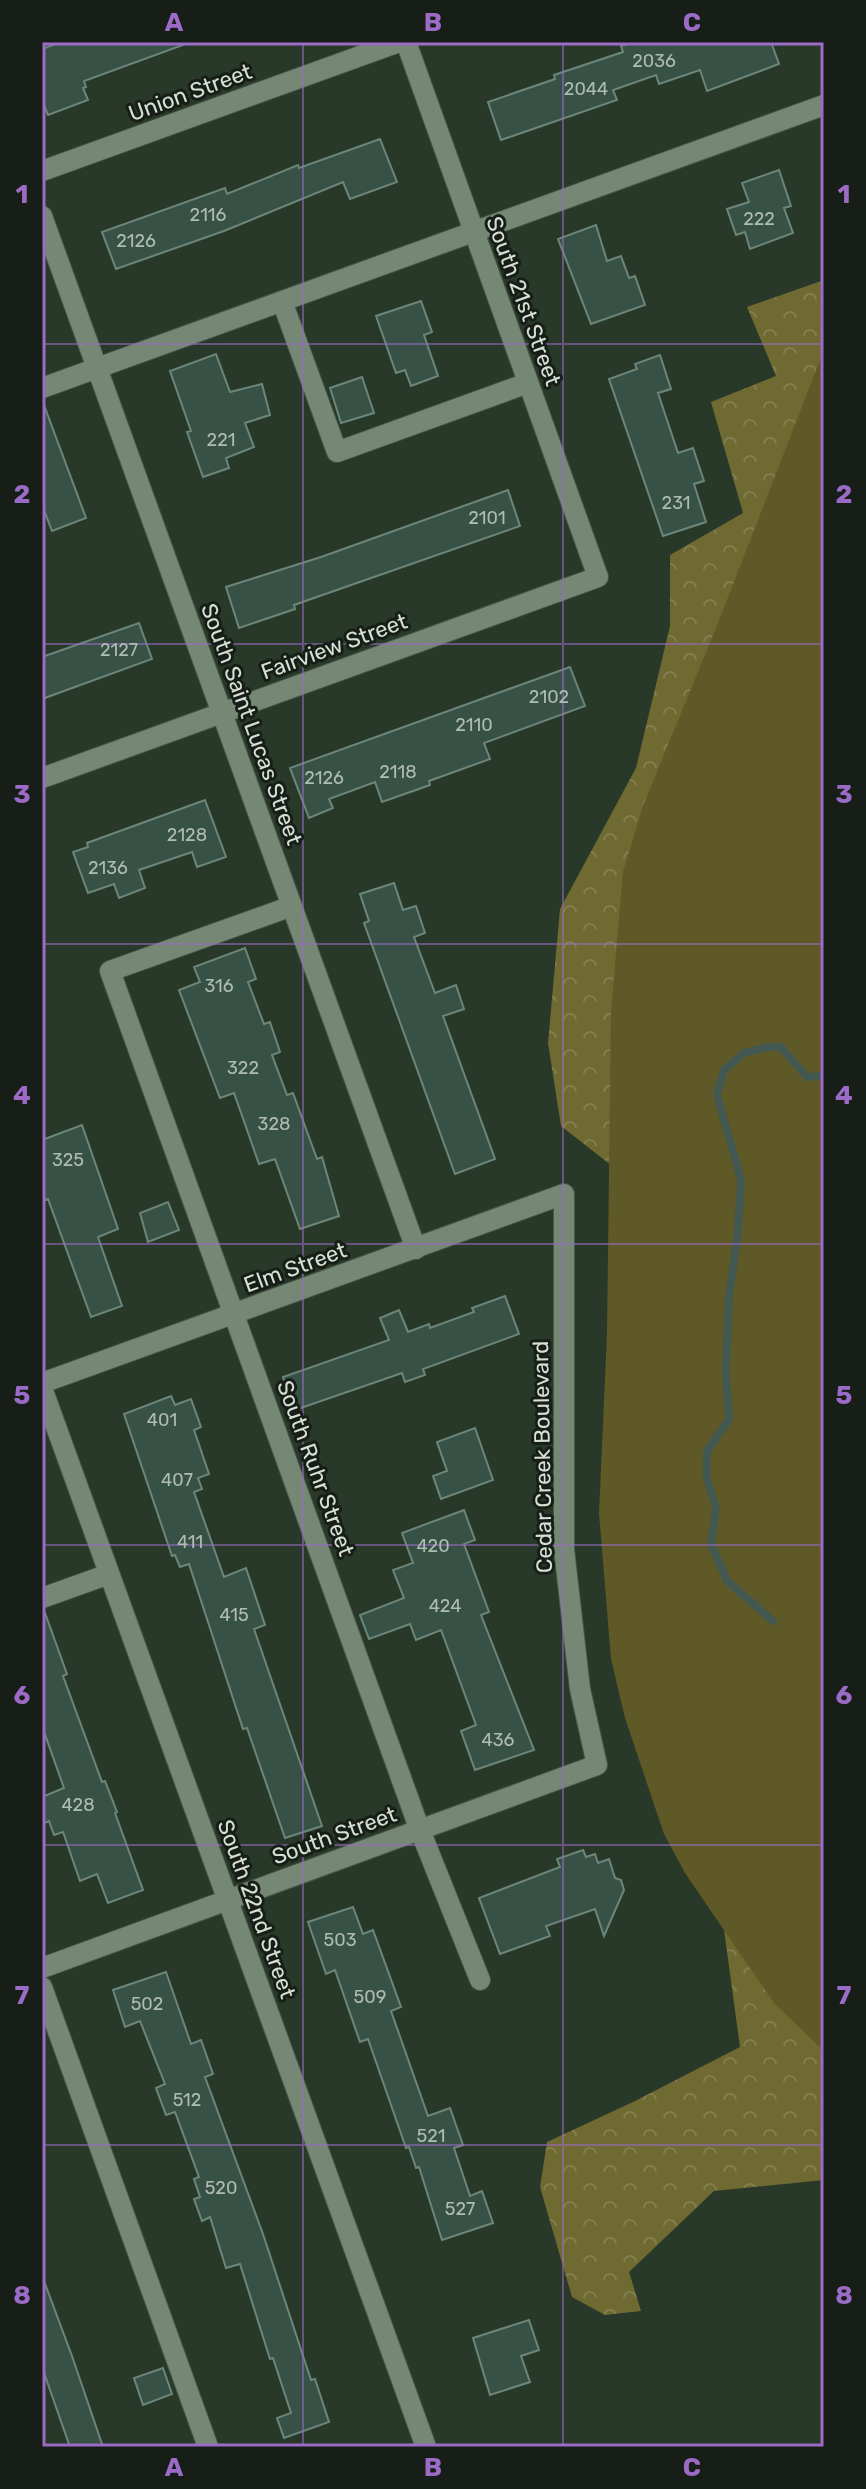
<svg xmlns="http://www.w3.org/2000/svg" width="866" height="2489" viewBox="0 0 866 2489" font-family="Rubik,sans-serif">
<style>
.forest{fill:url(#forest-crowns)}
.park{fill:#5f5927}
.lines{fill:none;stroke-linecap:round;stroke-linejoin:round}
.stream{stroke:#445852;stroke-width:8}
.building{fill:#385146;stroke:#6c867a;stroke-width:2}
.minor-casing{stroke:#485648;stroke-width:22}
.minor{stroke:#758775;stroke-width:20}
.grid{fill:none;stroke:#9b6bc7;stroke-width:2;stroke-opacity:0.55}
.labels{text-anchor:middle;stroke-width:6;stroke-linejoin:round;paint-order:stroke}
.number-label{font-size:18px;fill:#aebcb1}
.street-label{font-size:22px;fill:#d6e0d5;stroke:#171e17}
.neatline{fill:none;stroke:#9b6bc7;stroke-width:3}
.grid-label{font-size:26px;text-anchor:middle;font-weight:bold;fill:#9b6bc7}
</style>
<defs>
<pattern id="forest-crowns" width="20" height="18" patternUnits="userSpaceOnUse" patternTransform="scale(2)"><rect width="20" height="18" fill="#6f6932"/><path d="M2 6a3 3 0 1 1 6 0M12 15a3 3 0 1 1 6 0" fill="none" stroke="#837e4f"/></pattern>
</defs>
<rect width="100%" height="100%" fill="#293929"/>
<path class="forest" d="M824 280V2180L714 2191 629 2272 641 2311 605 2315 572 2297 540 2187 547 2142 633 2102 740 2047 621 1173 561 1126 548 1043 560 909 636 768 670 626V555L743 513 711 402 776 376 747 307Z"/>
<path class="park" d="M824 350V2051L774 2003 685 1873 664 1834 625 1718 611 1659 599 1513 607 1334 611 1012 623 872 643 806 720 618Z"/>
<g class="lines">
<path class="stream" d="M824 1167V1174
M773 1621 727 1581 711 1544 716 1508 707 1479V1451L729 1419 726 1372 729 1296 738 1231 741 1180 717 1095 724 1070 744 1053 767 1047H781L807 1077 824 1076"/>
</g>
<path class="building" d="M61 42H182L183 45 84 81 86 87 83 88 88 100 48 115 42 100V49Z
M634 42H771L779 64 707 91 700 70 659 84 656 75 613 90 617 100 501 140 488 102 555 79 554 75 623 52 621 46Z
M380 139 397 182 350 199 343 182 224 231 116 269 102 232 225 188 227 194 298 165 299 168Z
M779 170 791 206 784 208 793 233 750 249 745 232 736 235 727 209 749 202 742 183Z
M596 225 607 261 621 256 629 278 635 276 645 305 591 324 558 239Z
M421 301 432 332 424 335 438 376 411 386 405 370 396 373 376 316Z
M216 354 230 392 262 384 270 415 245 423 254 447 226 458 229 468 203 477 187 432 191 431 170 371Z
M660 355 671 389 658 393 678 453 693 448 704 481 694 484 706 522 663 536 609 379 637 369 635 364Z
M362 377 374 413 341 423 330 388Z
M44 405 86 518 52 531 42 505V406Z
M508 490 520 526 294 605 295 609 239 628 226 587 321 557Z
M139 623 152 659 42 699V657Z
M570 667 585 706 484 743 490 759 429 781 430 785 382 802 375 782 329 799 333 808 309 818 290 768Z
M205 800 226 857 197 867 192 852 139 870 145 888 119 898 114 884 88 893 73 852 88 847 87 843Z
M394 883 403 910 416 906 425 933 414 937 435 993 456 985 464 1009 443 1016 495 1159 455 1174 364 923 369 921 360 894Z
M245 948 256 979 248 982 264 1024 270 1022 280 1052 272 1055 287 1095 293 1093 317 1159 322 1157 339 1216 300 1229 275 1159 259 1164 234 1093 220 1098 179 990 200 982 194 967Z
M82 1125 118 1229 98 1237 122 1306 91 1317 48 1199 42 1201V1140Z
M168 1202 179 1230 148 1242 140 1213Z
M505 1296 519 1334 423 1369 425 1375 405 1382 402 1373 295 1410 283 1377 389 1340 380 1318 399 1310 408 1332 429 1324 430 1328 474 1312 472 1308Z
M171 1396 175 1405 191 1399 201 1427 194 1430 209 1474 198 1478 202 1489 194 1492 224 1577 246 1568 265 1625 254 1629 322 1826 285 1838 247 1728 243 1729 189 1564 180 1567 175 1555 172 1556 124 1414Z
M475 1428 493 1480 441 1499 433 1476 447 1471 437 1442Z
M464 1510 475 1540 464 1544 489 1612 481 1615 534 1750 475 1770 461 1731 476 1725 441 1630 416 1640 410 1624 369 1639 360 1615 404 1598 393 1570 413 1563 402 1533Z
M42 1613H45L67 1674 63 1676 102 1782 105 1781 117 1812 115 1813 143 1890 108 1903 97 1874 80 1881 63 1832 54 1835 49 1821 42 1824V1797L64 1788 42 1726Z
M583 1850 586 1857 595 1854 598 1863 609 1859 615 1878 621 1880 624 1890 604 1936 595 1909 546 1926 550 1936 500 1954 479 1898 560 1867 557 1859Z
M353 1907 363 1934 373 1930 401 2007 391 2011 428 2116 450 2108 463 2145 454 2148 470 2196 482 2191 493 2223 442 2240 419 2167 416 2168 409 2147 406 2148 368 2039 360 2042 335 1970 326 1974 308 1922Z
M166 1972 191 2044 201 2040 213 2074 205 2077 263 2234 311 2380 315 2379 329 2422 284 2438 277 2418 291 2413 273 2358 270 2359 240 2264 226 2268 210 2217 202 2221 194 2199 200 2197 194 2179 199 2177 175 2112 166 2115 156 2088 165 2084 140 2021 125 2027 113 1990Z
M44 2281 72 2356 103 2447H70L42 2367V2282Z
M529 2320 539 2350 521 2356 530 2382 490 2395 473 2338Z
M163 2368 172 2394 143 2405 134 2378Z"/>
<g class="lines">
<defs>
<path id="minor" d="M42 171 399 42
M42 216 416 1249
M282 301 337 452 528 383
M42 388 824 105
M42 778 598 577 406 42
M292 906 110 971 418 1825 480 1980
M42 1383 564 1194V1549L580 1689 597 1765 42 1968
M42 1388 426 2447
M42 1598 109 1574
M42 1987 208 2447"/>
</defs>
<use href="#minor" class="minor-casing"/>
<use href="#minor" class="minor"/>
</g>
<path class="grid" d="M303 42V2447M563 42V2447M42 344H824M42 644H824M42 944H824M42 1244H824M42 1545H824M42 1845H824M42 2145H824"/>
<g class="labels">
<g class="number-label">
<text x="654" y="67">2036</text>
<text x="586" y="95">2044</text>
<text x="208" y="221">2116</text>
<text x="759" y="225">222</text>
<text x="136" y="247">2126</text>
<text x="221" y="446">221</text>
<text x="676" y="509">231</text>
<text x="487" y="524">2101</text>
<text x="119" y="656">2127</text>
<text x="549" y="703">2102</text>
<text x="474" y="731">2110</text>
<text x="398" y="778">2118</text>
<text x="324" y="784">2126</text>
<text x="187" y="841">2128</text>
<text x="108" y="874">2136</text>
<text x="219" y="992">316</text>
<text x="243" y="1074">322</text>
<text x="274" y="1130">328</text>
<text x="68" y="1166">325</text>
<text x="162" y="1426">401</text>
<text x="177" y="1486">407</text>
<text x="190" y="1548">411</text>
<text x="433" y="1552">420</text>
<text x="445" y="1612">424</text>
<text x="234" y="1621">415</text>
<text x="498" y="1746">436</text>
<text x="78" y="1811">428</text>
<text x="340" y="1946">503</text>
<text x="370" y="2003">509</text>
<text x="147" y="2010">502</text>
<text x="187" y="2106">512</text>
<text x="431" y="2142">521</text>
<text x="221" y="2194">520</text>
<text x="460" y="2215">527</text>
</g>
<g class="street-label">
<text transform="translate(190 92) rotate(-20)" y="8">Union Street</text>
<text transform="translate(524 301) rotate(70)" y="8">South 21st Street</text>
<text transform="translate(334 646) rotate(-20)" y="8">Fairview Street</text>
<text transform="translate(252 724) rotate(70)" y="8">South Saint Lucas Street</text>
<text transform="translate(295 1267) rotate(-20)" y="8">Elm Street</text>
<text transform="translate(542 1457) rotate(-91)" y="8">Cedar Creek Boulevard</text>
<text transform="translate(316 1468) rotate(70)" y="8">South Ruhr Street</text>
<text transform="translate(334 1835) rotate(-20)" y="8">South Street</text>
<text transform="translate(257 1909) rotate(70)" y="8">South 22nd Street</text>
</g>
</g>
<rect width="866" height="2489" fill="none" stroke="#171e17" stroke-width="88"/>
<rect x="44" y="44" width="778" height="2401" class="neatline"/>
<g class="grid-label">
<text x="174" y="31">A</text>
<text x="433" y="31">B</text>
<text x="692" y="31">C</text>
<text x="22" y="203">1</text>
<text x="844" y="203">1</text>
<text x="22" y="503">2</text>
<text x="844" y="503">2</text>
<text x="22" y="803">3</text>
<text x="844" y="803">3</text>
<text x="22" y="1104">4</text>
<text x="844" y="1104">4</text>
<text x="22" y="1404">5</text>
<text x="844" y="1404">5</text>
<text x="22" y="1704">6</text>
<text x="844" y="1704">6</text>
<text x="22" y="2004">7</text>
<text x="844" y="2004">7</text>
<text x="22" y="2304">8</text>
<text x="844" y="2304">8</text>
<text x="174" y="2476">A</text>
<text x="433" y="2476">B</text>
<text x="692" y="2476">C</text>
</g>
</svg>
